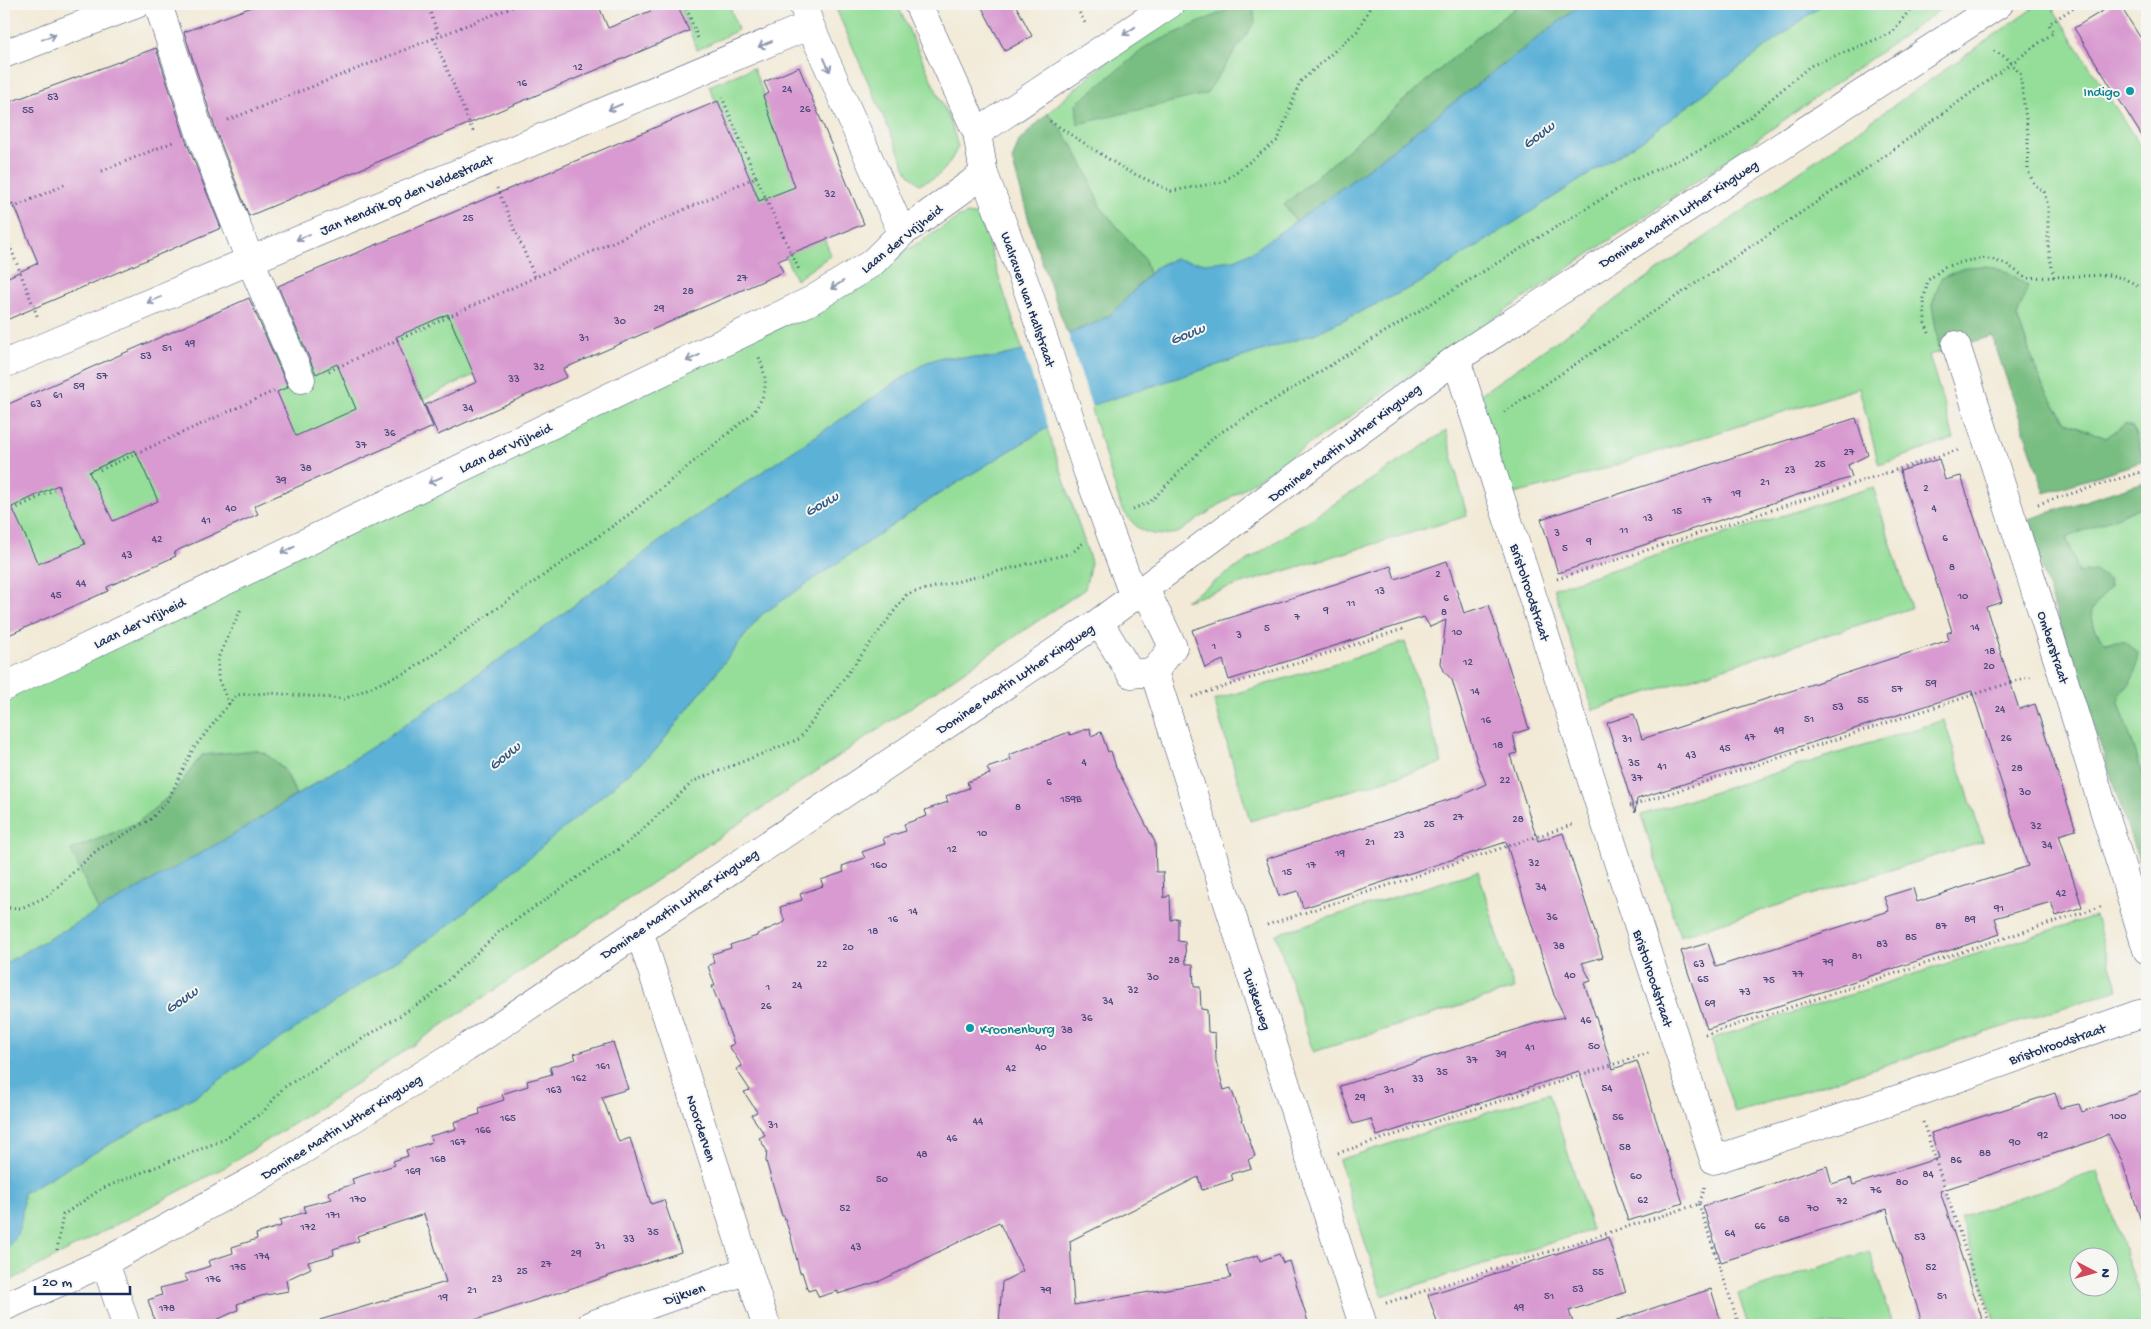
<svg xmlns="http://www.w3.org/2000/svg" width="2151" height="1329" viewBox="0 0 2151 1329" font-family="'Gochi Hand',sans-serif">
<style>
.green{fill:#95de99;stroke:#58867c;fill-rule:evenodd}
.forest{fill:#78bd81;stroke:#4a7670}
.water{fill:#5bb1d7;stroke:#3b709a}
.pier{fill:#f2ead7}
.building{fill:#d89ad0;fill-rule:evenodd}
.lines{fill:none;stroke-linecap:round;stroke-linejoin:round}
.minor-casing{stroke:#3b4b70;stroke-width:29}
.path{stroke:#3b4b70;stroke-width:3;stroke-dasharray:1 4;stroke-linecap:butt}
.minor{stroke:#fff;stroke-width:28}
.oneway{stroke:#8d97ae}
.culture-dot{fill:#0f9aa8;stroke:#f6f6f2;stroke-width:2}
.labels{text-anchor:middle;stroke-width:4;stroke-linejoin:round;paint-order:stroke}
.number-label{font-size:11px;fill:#4a4a7a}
.culture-label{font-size:14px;fill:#0d838f;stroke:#f6f6f2;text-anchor:end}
.street-label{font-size:14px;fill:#1b2f5e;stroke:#f6f6f2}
.water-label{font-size:15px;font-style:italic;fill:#2e5682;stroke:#f6f6f2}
</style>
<rect width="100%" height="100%" fill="#f6f6f2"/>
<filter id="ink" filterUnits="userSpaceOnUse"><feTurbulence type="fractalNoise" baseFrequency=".02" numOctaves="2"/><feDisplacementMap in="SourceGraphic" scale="10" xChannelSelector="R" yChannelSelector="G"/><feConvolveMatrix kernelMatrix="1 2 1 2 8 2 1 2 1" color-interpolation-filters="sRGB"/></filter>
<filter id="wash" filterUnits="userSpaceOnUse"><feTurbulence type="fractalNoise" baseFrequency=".0096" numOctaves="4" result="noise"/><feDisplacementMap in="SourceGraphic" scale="20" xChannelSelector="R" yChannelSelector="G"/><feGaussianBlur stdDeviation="1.12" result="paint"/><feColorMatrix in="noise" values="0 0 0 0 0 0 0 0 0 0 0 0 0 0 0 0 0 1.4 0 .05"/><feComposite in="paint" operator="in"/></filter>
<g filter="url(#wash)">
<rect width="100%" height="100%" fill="#f2ead7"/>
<path class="green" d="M679 4H729L738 30 697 50Z
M834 4H897L951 123 958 147C947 168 942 177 919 184L908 173Z
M1193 4H1521L1484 31 1284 205 1296 221C1278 234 1256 255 1234 260 1224 262 1212 264 1203 263 1180 262 1167 254 1149 274L1145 260 1100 206 1087 173 1072 145 1048 113 1120 49Z
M1823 4H1948L1732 157 1178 533C1148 538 1137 532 1121 507L1090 406 1314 334 1418 284 1644 139Z
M2039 4H2050L2147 157V460L2144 461 2133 427 2125 424 2106 438 2066 422 2042 385 2017 317 1932 305 1940 352 1929 355 1954 439 1879 465 1859 388 1558 483 1510 495 1475 398Z
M753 68 831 255 796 280 749 175 721 186 711 262 37 583 4 597V452L287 325 732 139 709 86Z
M968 214 979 216 1023 351 994 358 942 357 925 363 671 533 533 636 377 744 296 795 286 771 265 753 202 755 174 792 137 823 71 850 99 912 4 964V694L852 285 959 217Z
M1047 428 1091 562 1085 589 357 1083 227 1166 4 1284V1249C22 1238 23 1213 22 1193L199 1094 655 751 761 615 934 497Z
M1446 431 1467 516 1185 601Z
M1873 487 1911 608 1593 710 1554 588Z
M2147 507V787L2119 703 2121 692 2131 684 2117 641 2105 642C2095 633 2093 624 2091 611L2110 586 2109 580 2087 572 2079 573 2066 537 2128 512Z
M1405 642 1442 763 1250 821 1214 700Z
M1944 720 1983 841 1680 936 1641 815Z
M1478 871 1514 989 1313 1052 1276 934Z
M2095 916 2118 990 1735 1113 1711 1039Z
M1549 1093 1592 1230 1382 1296 1339 1160Z
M2098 1171 2147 1318V1325H1996L1960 1217ZM2078 1256H2108V1286H2078Z
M1869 1251 1893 1325H1748L1738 1294Z"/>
<path class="forest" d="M1240 4H1253L1255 22 1206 94 1078 124 1076 104 1147 46Z
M1521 4H1582L1346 185 1296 221 1284 205 1484 31Z
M1048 113 1072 145 1087 173 1100 206 1145 260 1149 274 1112 314 1091 325 1067 333 1036 245 1012 160 1019 141Z
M1987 266 2008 272 2028 286 2017 317 2042 385 2066 422 2106 438 2125 424 2133 428 2144 461 2045 493 1992 336 1940 352 1932 305 1941 278 1966 267Z
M2147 481V507L2128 512 2066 538 2079 573 2096 571 2109 580 2110 586 2091 611C2093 624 2095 633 2105 642H2126L2138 653C2135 671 2136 680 2121 692L2119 703 2147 787V886L2026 520Z
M256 750C280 759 287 774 296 795L245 828 99 912 71 850 137 823 174 792 202 755Z"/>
<path class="water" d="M1582 4H1823L1644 139 1418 284 1314 334 1090 406 1055 420 1047 428 934 497 761 615 655 751 452 923 199 1094 23 1193C23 1213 22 1238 4 1249V964L245 828 377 744 533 636 671 533 925 363 942 357 994 358 1023 351 1091 325 1112 314 1156 267 1175 259 1204 263 1235 260 1255 250 1346 185Z"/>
<path class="pier" d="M1067 331 1092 408 1056 422 1049 429 1023 349Z"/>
<g id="blocks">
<path class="building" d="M260 4H598L608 28 668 4H677L689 31 249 216 216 131 184 32Z
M980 4H1015L1032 36 1005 51Z
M2114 4H2119L2140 37 2147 34V144L2074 28Z
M156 48 186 141 221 228 4 321V279L38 263 14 204 4 208V104Z
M799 67 864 224 787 255 788 257 778 261 783 272 563 369 567 377 438 435 425 405 477 382 448 314 396 337 433 427 254 506 258 514 174 552 176 556 107 587 108 591 4 637V406L249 298 288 387 277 392 296 436 356 409 337 364 316 374 278 286 718 101 759 201 795 187 763 96 769 93 764 82ZM135 450 158 501 113 521 89 472ZM58 485 85 544 38 564 12 507Z
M1856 418 1868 455 1848 465 1852 477 1558 573 1541 519Z
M1939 459 1945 480 1961 476 2002 602 1986 607 2001 654 2019 709 2035 704 2076 830 2059 835 2082 907 2056 916 2051 902 1995 918 2000 934 1707 1029 1681 951 1708 943 1716 967 1889 911 1884 897 1913 888 1917 902 2028 866 1972 691 1637 799 1635 813 1607 723 1634 714 1642 739 1949 640 1947 633 1952 631 1900 471Z
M1447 561 1464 613 1489 605 1529 729 1513 734 1517 753 1510 755 1531 820 1538 841 1563 833 1603 957 1582 963 1591 981 1584 983 1593 1009 1613 1069 1637 1061 1683 1203 1628 1221 1579 1071 1377 1136 1371 1119 1353 1124 1340 1086 1543 1021 1565 1017 1554 995 1506 842 1303 908 1298 891 1279 896 1266 859 1460 796 1486 784 1477 761 1452 680 1444 671 1441 663 1446 620 1430 627 1424 617 1229 680 1223 660 1205 668 1192 630 1391 566 1395 579Z
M1090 728 1091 736 1101 732 1108 752 1111 751 1116 767 1155 842 1156 872H1163L1164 898 1170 895 1171 920 1178 918V941L1185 942 1186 964H1193L1194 987H1200L1201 1009 1207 1010 1208 1032 1215 1033 1216 1061 1224 1090 1231 1088 1255 1156 1248 1160 1251 1168 1231 1174 1233 1180 1202 1190 1198 1177 1070 1241 1074 1305 1231 1278 1227 1265 1258 1255 1260 1261 1279 1254 1283 1263 1289 1261 1309 1325H999L1002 1282 1023 1271 999 1222 880 1281 838 1294V1291L819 1297 815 1289 808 1291 802 1272 800 1273 791 1237 784 1216H782L766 1161 767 1151 759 1138 765 1135 751 1115 757 1112 744 1092 750 1090 736 1069 742 1066 729 1046 734 1044 712 986H715L708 966 714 963 712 954 731 948 730 945 757 936V934L785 922 780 907 802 900 800 894 823 886 821 880 844 872 842 866 865 858 862 852 885 844 883 838 906 831 904 824 927 816 925 810 948 802 946 796 969 788 967 782 990 774 987 768 1011 760 1009 755 1069 732 1070 735Z
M613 1042 628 1089 602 1097 619 1142 630 1138 651 1204 664 1200 681 1252 460 1325H321L320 1320 446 1282 424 1214 357 1236 359 1241 333 1249 334 1255 308 1262 311 1268 286 1280 288 1291 261 1296 237 1304 238 1310 206 1325H156L148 1300 162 1295 160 1288 188 1281 184 1275 210 1266 208 1261 233 1253 232 1247 257 1239 256 1234 281 1226 280 1220 306 1212 304 1206 332 1199 328 1192 354 1184 352 1179 395 1165 393 1161 408 1156 406 1150 432 1142 430 1136 456 1129 454 1122 480 1114 479 1108 504 1100 502 1094 528 1086 527 1081 552 1074 550 1067 576 1059 574 1054Z
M2147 1090V1223L2142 1224 2122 1161 2108 1134 2093 1141 1940 1191 1984 1325H1923L1892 1229 1887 1209 1721 1262 1703 1206 1827 1166 1832 1184 1851 1178 1853 1185 1939 1158 1931 1133 2055 1093 2060 1108 2079 1104 2082 1112Z
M1608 1237 1626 1292 1569 1311 1574 1325H1438L1428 1295Z
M1711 1289 1722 1325H1618L1617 1320Z"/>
</g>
</g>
<g filter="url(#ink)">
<use href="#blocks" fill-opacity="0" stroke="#3b4b70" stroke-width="1"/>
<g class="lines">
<defs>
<path id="minor" d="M158 4 201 136 250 260 301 379
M803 4 810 25 902 233
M918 4 977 133 984 174 1028 291 1088 473 1134 597
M4 54 137 4
M977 133 1170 4
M1956 345 2060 667 2147 950
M1456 359 1714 1160 1913 1094 2139 1014 2147 1015
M4 364 810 25
M1099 622 1131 674 1154 672 1173 647 1145 589
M1154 672 1363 1325
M4 687 812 300 872 263 902 233 984 174
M639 930 766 1325
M105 1262 126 1325
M4 1307 105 1262 261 1176 466 1048 1099 622 1456 359 1999 4
M591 1325 748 1270"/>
</defs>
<use href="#minor" class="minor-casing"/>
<path class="path" d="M427 4 439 36
M685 4 699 41
M1075 4 1086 25
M2142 4 2147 11
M434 38 474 134
M1994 51 2007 58 2020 74 2028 134V171L2034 184 2044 192 2048 206V246L2054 278
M228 120 520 4
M1050 121 1124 169 1171 191 1223 182 1278 140 1300 82 1357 31 1372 4
M102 171 173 142
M756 177 800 272
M497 188 535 277
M4 212 66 184
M4 231 38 318
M1929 333 1925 323 1924 298 1928 280 1945 267 1966 261 1985 258 2006 264 2026 278 2108 275 2123 278 2139 286 2147 282
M329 371 756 177 721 95
M1504 412 1875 163 2053 33 2049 24 2079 4
M100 470 274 391
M2038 504 2147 470
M1133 509 1150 502 1215 436 1631 181 1724 139 1810 66 1892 33 1914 4
M4 514 54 490
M1557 579 1958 450
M1192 697 1403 629
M229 704 218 678V658L242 607
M1630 806 2031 676
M4 908H21L48 896 97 850 151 819 168 800 193 749 236 695 270 693 344 699 411 670 631 513 753 413C768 392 768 381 759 357
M1267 925 1575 824
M1705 1035 2103 906
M1923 1122 1990 1325
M1338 1153 1649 1053
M1699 1204 1739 1325
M57 1250 63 1215 101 1189 223 1140 264 1111 283 1088 430 997 500 931 630 841 694 781 799 739 907 594 1072 553 1083 543
M1386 1303 1699 1204 1705 1187"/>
<use href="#minor" class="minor"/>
</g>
<defs><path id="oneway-shaft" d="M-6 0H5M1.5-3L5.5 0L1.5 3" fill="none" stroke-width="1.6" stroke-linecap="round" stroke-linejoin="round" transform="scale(1.25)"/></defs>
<g class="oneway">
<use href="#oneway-shaft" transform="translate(1129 31) rotate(146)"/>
<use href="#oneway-shaft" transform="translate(49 37) rotate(-21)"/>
<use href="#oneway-shaft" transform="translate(765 44) rotate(157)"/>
<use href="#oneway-shaft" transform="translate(827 65) rotate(66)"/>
<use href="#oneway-shaft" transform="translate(615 107) rotate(157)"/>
<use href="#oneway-shaft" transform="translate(303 237) rotate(157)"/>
<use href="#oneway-shaft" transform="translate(837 285) rotate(148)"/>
<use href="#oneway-shaft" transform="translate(154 300) rotate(157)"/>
<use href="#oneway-shaft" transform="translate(693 358) rotate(155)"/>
<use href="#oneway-shaft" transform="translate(435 480) rotate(155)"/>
<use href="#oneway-shaft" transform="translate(288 550) rotate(154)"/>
</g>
</g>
<g class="culture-dot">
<circle cx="2130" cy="91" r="5"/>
<circle cx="970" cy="1028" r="5"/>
</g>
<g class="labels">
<g class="number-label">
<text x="578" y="70">12</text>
<text x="522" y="86">16</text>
<text x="787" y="92">24</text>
<text x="53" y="100">53</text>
<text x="805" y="112">26</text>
<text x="28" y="113">55</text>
<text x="830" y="197">32</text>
<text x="468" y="221">25</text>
<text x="742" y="281">27</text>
<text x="688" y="294">28</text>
<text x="659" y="311">29</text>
<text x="620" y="324">30</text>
<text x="584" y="341">31</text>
<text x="190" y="346">49</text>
<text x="167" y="351">51</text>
<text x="146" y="359">53</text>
<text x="539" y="370">32</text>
<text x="102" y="379">57</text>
<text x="514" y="382">33</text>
<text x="79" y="389">59</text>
<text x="58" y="398">61</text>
<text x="36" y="407">63</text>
<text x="468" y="411">34</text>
<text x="390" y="436">36</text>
<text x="361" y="448">37</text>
<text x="1849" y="455">27</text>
<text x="1820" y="467">25</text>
<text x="306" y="471">38</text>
<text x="1790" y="473">23</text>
<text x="281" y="483">39</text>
<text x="1765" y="485">21</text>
<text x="1926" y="491">2</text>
<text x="1736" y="496">19</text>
<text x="1707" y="503">17</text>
<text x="231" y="511">40</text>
<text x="1934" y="511">4</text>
<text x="1677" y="514">15</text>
<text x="1648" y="521">13</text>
<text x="206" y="523">41</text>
<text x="1624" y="533">11</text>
<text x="1557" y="536">3</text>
<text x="1945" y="541">6</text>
<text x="157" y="542">42</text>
<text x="1589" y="544">9</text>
<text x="1565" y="551">5</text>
<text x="127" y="558">43</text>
<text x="1952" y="570">8</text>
<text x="1438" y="577">2</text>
<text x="81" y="586">44</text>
<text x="1380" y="594">13</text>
<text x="56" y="598">45</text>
<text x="1963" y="599">10</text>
<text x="1446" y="601">6</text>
<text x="1351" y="606">11</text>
<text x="1326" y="613">9</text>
<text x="1444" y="615">8</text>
<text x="1297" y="620">7</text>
<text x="1975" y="630">14</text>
<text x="1267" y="631">5</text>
<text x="1457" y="635">10</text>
<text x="1239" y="638">3</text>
<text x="1214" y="649">1</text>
<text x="1990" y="654">18</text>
<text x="1468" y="665">12</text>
<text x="1989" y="669">20</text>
<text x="1931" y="686">59</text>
<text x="1897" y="692">57</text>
<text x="1475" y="694">14</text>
<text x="1863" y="703">55</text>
<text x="1838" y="710">53</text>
<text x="2000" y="712">24</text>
<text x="1809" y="722">51</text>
<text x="1486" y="723">16</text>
<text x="1779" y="733">49</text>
<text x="1750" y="740">47</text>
<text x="2006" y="741">26</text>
<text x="1627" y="742">31</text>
<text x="1498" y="748">18</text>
<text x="1725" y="751">45</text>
<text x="1691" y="758">43</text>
<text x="1084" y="765">4</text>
<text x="1634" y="766">35</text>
<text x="1662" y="769">41</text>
<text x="2017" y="771">28</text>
<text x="1637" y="781">37</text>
<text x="1505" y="783">22</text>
<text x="1049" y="785">6</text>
<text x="2025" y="795">30</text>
<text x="1071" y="802">159B</text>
<text x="1018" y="810">8</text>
<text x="1458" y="820">27</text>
<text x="1518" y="822">28</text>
<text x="1429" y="827">25</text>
<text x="2036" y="829">32</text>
<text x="982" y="836">10</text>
<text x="1399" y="838">23</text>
<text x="1370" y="845">21</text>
<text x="2047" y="848">34</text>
<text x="952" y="852">12</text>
<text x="1340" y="856">19</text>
<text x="1534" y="866">32</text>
<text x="879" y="868">160</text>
<text x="1311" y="868">17</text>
<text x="1287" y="875">15</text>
<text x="1541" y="890">34</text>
<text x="2061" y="896">42</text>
<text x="1999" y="911">91</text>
<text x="913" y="914">14</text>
<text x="1552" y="920">36</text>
<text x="893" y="922">16</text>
<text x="1970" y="922">89</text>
<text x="1941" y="929">87</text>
<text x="873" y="934">18</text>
<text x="1911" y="940">85</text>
<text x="1882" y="947">83</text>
<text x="1559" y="949">38</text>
<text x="848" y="950">20</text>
<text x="1857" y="959">81</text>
<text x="1174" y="963">28</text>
<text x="1828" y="965">79</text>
<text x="822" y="967">22</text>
<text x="1699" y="967">63</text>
<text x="1798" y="977">77</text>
<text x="1570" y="978">40</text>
<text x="1153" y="980">30</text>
<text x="1703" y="982">65</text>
<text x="1769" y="983">75</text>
<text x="797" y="988">24</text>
<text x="768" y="990">1</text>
<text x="1133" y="993">32</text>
<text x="1745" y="995">73</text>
<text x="1108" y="1004">34</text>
<text x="1710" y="1006">69</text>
<text x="766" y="1009">26</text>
<text x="1087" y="1021">36</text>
<text x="1586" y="1023">46</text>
<text x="1067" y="1033">38</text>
<text x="1594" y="1049">50</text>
<text x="1041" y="1050">40</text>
<text x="1530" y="1050">41</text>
<text x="1501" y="1057">39</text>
<text x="1472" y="1063">37</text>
<text x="603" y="1069">161</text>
<text x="1011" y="1071">42</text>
<text x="1442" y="1075">35</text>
<text x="579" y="1081">162</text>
<text x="1418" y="1082">33</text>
<text x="1607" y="1091">54</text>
<text x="554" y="1093">163</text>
<text x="1389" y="1093">31</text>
<text x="1360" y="1100">29</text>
<text x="2118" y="1119">100</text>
<text x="1618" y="1120">56</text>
<text x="508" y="1121">165</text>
<text x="978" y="1124">44</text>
<text x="773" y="1128">31</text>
<text x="483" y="1133">166</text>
<text x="2043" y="1138">92</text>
<text x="952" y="1141">46</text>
<text x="458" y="1145">167</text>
<text x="2015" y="1145">90</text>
<text x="1625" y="1150">58</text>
<text x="1985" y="1156">88</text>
<text x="922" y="1157">48</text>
<text x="438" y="1162">168</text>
<text x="1956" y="1163">86</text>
<text x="413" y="1174">169</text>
<text x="1928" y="1177">84</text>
<text x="1636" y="1179">60</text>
<text x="882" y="1182">50</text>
<text x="1902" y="1185">80</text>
<text x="1876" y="1193">76</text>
<text x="358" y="1202">170</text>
<text x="1643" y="1203">62</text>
<text x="1842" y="1204">72</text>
<text x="845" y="1211">52</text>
<text x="1813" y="1211">70</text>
<text x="333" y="1218">171</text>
<text x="1784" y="1222">68</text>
<text x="1760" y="1229">66</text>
<text x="308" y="1230">172</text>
<text x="653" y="1235">35</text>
<text x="1730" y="1236">64</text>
<text x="1920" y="1240">53</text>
<text x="629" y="1242">33</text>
<text x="600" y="1249">31</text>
<text x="856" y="1250">43</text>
<text x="576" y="1256">29</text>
<text x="262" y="1259">174</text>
<text x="546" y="1267">27</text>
<text x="238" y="1270">175</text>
<text x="1931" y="1270">52</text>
<text x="522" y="1274">25</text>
<text x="1598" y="1275">55</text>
<text x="213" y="1282">176</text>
<text x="497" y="1282">23</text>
<text x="1578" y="1292">53</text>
<text x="472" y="1293">21</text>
<text x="1046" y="1293">79</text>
<text x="1549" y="1299">51</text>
<text x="1942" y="1299">51</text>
<text x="443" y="1300">19</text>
<text x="1519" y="1310">49</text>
<text x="167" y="1311">178</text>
</g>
<g class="culture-label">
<text x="2120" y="96">Indigo</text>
<text x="980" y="1033" text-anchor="start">Kroonenburg</text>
</g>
<g class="street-label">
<text transform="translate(406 194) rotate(-23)" y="5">Jan Hendrik op den Veldestraat</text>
<text transform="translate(1678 213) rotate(-33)" y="5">Dominee Martin Luther Kingweg</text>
<text transform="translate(901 238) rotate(-39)" y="5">Laan der Vrijheid</text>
<text transform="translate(1029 299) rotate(71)" y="5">Walraven van Hallstraat</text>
<text transform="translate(1344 442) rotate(-37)" y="5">Dominee Martin Luther Kingweg</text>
<text transform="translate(505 447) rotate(-25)" y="5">Laan der Vrijheid</text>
<text transform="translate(1531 592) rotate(72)" y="5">Bristolroodstraat</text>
<text transform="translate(139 622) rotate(-26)" y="5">Laan der Vrijheid</text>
<text transform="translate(2054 647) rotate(72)" y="5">Omberstraat</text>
<text transform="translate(1015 678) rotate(-34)" y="5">Dominee Martin Luther Kingweg</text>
<text transform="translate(679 903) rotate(-34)" y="5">Dominee Martin Luther Kingweg</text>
<text transform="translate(1654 978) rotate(72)" y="5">Bristolroodstraat</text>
<text transform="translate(1258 999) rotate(72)" y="5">Twiskeweg</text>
<text transform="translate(2057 1043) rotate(-19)" y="5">Bristolroodstraat</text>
<text transform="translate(341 1126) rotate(-32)" y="5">Dominee Martin Luther Kingweg</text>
<text transform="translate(702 1128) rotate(72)" y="5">Noorderven</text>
<text transform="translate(684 1293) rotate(-19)" y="5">Dijkven</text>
</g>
<g class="water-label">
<text transform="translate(1538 134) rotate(-37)" y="5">Gouw</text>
<text transform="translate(1187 333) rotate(-22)" y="5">Gouw</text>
<text transform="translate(821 503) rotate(-30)" y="5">Gouw</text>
<text transform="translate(504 755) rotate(-39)" y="5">Gouw</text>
<text transform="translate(181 999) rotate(-34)" y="5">Gouw</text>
</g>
</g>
<rect width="2151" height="1329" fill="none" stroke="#f6f6f2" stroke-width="20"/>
<g transform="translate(2094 1272) rotate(96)"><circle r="24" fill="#f6f6f2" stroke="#9ea6b7"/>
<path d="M0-4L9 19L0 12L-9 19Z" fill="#d1495b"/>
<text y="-8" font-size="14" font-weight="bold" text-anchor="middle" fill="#1b2f5e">N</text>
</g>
<path d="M35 1286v8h95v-8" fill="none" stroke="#1b2f5e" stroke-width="2.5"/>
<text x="42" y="1286" font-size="15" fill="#1b2f5e" stroke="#f6f6f2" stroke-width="4" paint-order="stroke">20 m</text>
</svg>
